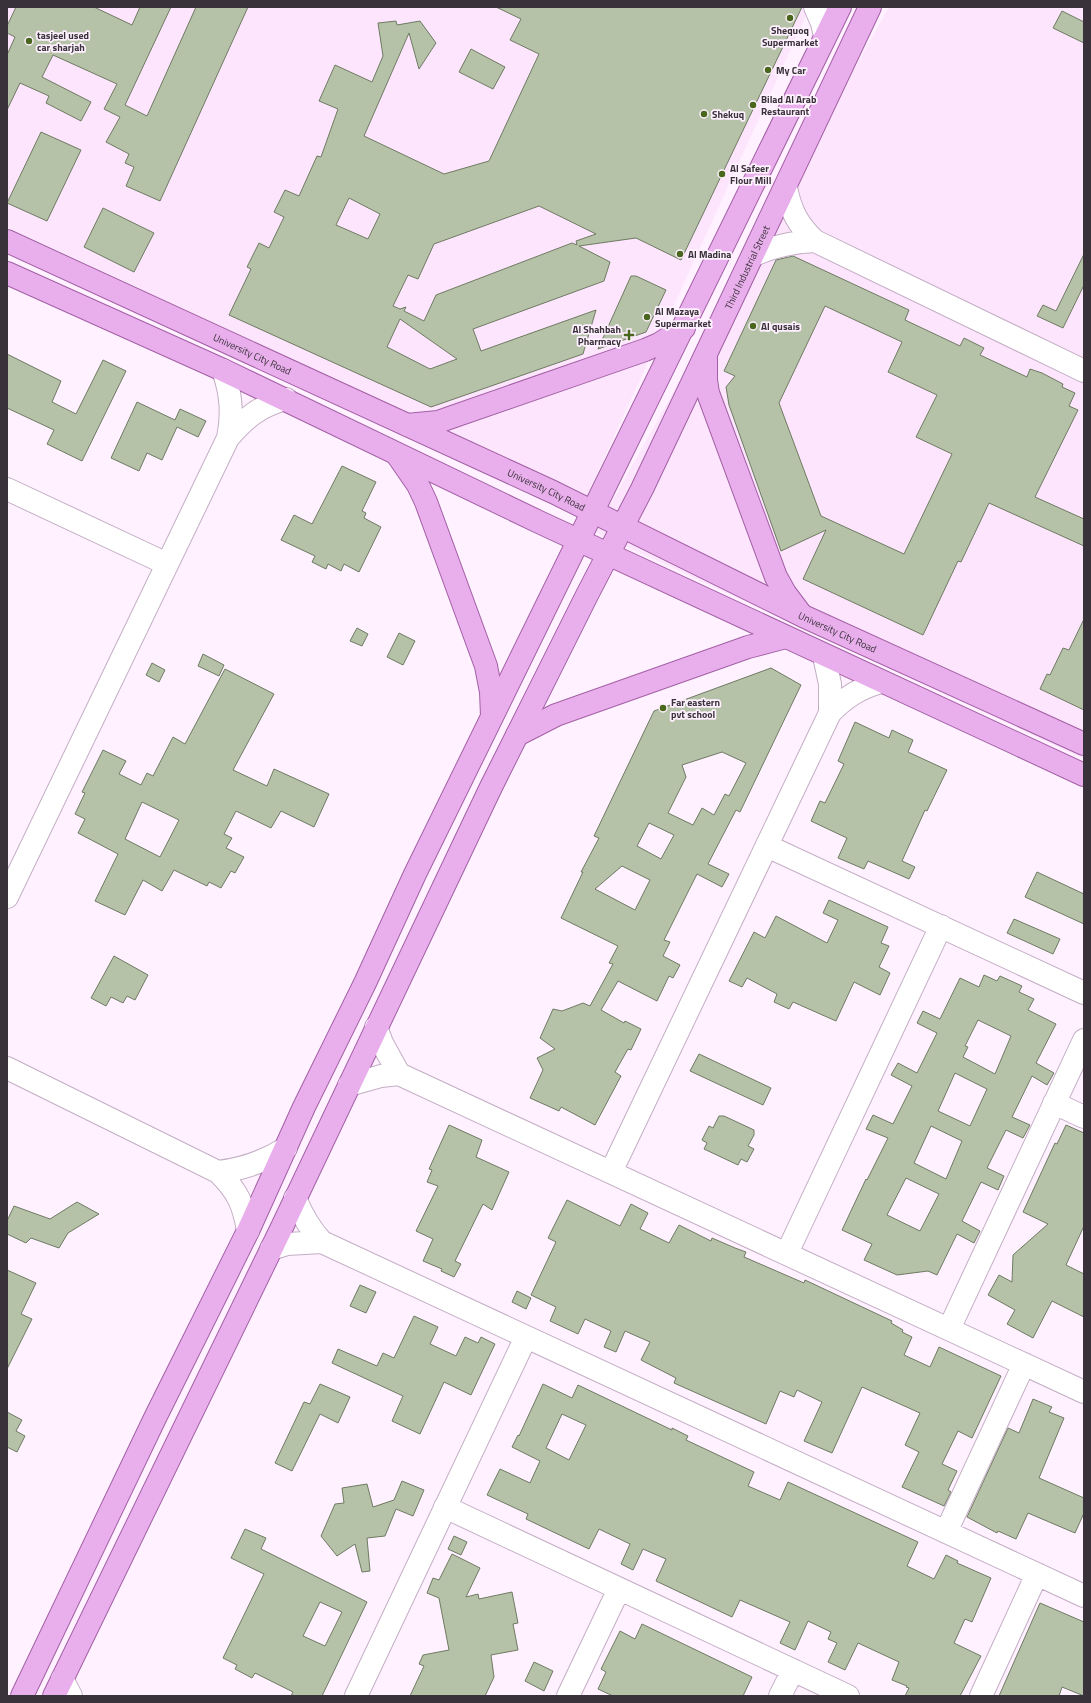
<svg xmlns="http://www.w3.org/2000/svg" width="1091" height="1703" viewBox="0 0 1091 1703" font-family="'Titillium Web',sans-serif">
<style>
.built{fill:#fde6fd}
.building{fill:#b5c2a8;stroke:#6e7a62;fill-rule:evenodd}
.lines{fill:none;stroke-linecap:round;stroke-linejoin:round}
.minor-casing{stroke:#c3aec4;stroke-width:24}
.major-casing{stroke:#a360a5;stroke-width:24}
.minor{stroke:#fff;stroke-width:22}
.major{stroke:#e9afec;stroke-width:22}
.poi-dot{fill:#49671c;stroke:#fff1ff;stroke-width:1.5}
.labels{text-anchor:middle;stroke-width:3.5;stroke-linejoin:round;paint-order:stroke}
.poi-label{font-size:10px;font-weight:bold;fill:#3a323a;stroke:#fff1ff;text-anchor:start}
.street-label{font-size:10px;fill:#3a323a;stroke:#fff1ff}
</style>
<rect width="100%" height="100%" fill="#fff1ff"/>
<path class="built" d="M7 7H810L587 496 7 227Z
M889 7H1084V759L595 532Z"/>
<path class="building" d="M16 7H94L132 25 140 7H171L125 105 147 116 196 7H248L160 201 126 186 134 167 125 163 129 154 106 142 120 117 104 109 117 84 53 55 42 77 91 102 81 121 46 103 49 96 20 83 7 110V55L15 37 7 33V26Z
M496 7H802L681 260 636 238 579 246 610 262 604 281 473 329 481 351 596 310 583 354 431 407 229 315 251 269 247 267 259 243 269 248 284 217 274 212 285 190 299 196 317 156 321 157 338 109 319 101 335 65 372 82 383 56 378 23 396 21 397 25 420 21 436 43 419 69 409 33 364 136 444 174 489 161 539 54 510 40 521 19ZM349 198 380 214 368 239 336 225ZM539 206 596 234 576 241 577 245 572 243 436 295 424 321 404 311 406 307 400 309 393 306 408 275 418 279 434 244ZM400 319 457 359 430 369 387 347Z
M1062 11 1084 22V43L1053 28Z
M471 49 505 67 493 89 459 72Z
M41 132 81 150 47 221 7 203Z
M103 208 154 233 134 272 84 247Z
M1084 254V285L1063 328 1037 316 1043 305 1056 311Z
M793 256 909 310 905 320 960 346 964 338 984 348 980 355 1027 377 1030 369 1042 373 1063 384 1062 387 1075 393 1069 406 1078 410 1035 497 1084 519V546L989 503 961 562 958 561 923 635 803 579 826 530 781 551 729 405 726 387 735 376 724 371 776 260ZM825 306 902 342 888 372 937 395 916 437 952 454 904 554 821 516 779 403Z
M631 276H636L666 290 646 332 598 349Z
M7 354 61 381 52 402 76 414 103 360 126 371 82 461 47 444 54 430 7 408Z
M137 402 175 420 180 409 206 421 198 437 177 427 162 460 147 453 139 471 111 458Z
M342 466 376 482 362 511 366 513 364 518 381 527 359 572 344 564 341 571 328 564 326 569 312 562 315 556 281 540 294 515 312 524Z
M1084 619V710L1040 689 1047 674 1050 675 1063 648 1069 650Z
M357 628 368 634 362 646 350 641Z
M399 633 415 641 403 665 387 657Z
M203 654 224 665 219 676 198 666Z
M152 663 165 670 159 682 146 675Z
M771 668 801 685 740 812 736 810 708 864 729 874 722 887 697 874 664 940 670 942 663 956 680 965 673 978 669 976 657 1001 618 981 601 1010 624 1023 625 1021 641 1029 631 1050 628 1049 615 1072 621 1076 595 1125 561 1107 559 1111 530 1098 543 1070 537 1058 555 1049 540 1038 553 1009 562 1011 583 1003 590 1006 613 964 609 963 618 946 561 918 583 872H581L599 838 594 836 654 711ZM722 752 746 763 729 796 725 794 714 815 702 808 693 825 668 813 686 777 682 765ZM649 823 674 835 661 859 637 846ZM622 866 650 880 635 910 595 889Z
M225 669 274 694 233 770 267 786 274 769 329 794 314 827 281 811 271 828 236 811 224 834 232 838 226 848 244 857 235 873 231 871 221 888 209 882 207 886 174 870 162 891 143 880 125 915 95 901 118 854 78 833 85 819 75 814 85 793 82 792 103 750 126 761 119 774 141 785 147 773 153 776 173 737 185 744ZM142 802 179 820 160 857 125 839Z
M855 722 889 738 892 730 913 740 908 752 947 770 927 811 925 810 902 861 915 867 909 879 868 861 864 869 838 858 847 838 811 821 820 801 825 803 844 764 838 761Z
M1037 872 1084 894V924L1025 897Z
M829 900 888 927 881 943 889 946 879 967 890 973 880 995 854 982 836 1021 793 1002 789 1009 774 1002 777 994 747 978 742 987 729 981 754 932 765 938 776 916 827 943 838 920 823 913Z
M1014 919 1060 939 1053 954 1007 933Z
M114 956 148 975 135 1000 127 996 123 1003 111 997 106 1006 91 998Z
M984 975 997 981 1000 976 1022 986 1019 992 1034 999 1028 1010 1056 1024 1036 1063 1054 1073 1047 1085 1032 1076 1012 1117 1030 1125 1023 1138 1006 1130 987 1168 1004 1176 998 1190 981 1182 962 1221 980 1231 974 1243 957 1234 937 1275 928 1271 897 1275 864 1260 872 1244 842 1230 866 1179 867 1180 888 1138 866 1129 873 1115 893 1124 912 1086 891 1075 898 1063 917 1073 937 1033 917 1023 923 1011 940 1019 960 978 979 987ZM978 1020 1011 1036 995 1074 963 1057 968 1047 965 1046ZM955 1073 987 1089 970 1126 938 1111ZM931 1126 962 1141 946 1179 914 1163ZM906 1178 939 1194 920 1231 887 1215Z
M699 1054 771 1088 763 1105 690 1071Z
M719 1116H724L754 1130V1135L748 1146 754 1149 747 1162 741 1159 738 1165 704 1149 707 1143 702 1140 709 1126 713 1128Z
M449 1125 482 1140 476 1157 509 1172 492 1210 483 1204 455 1261 461 1264 454 1277 441 1271 442 1269 423 1261 433 1239 416 1231 438 1186 427 1182 432 1170 429 1169Z
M1066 1125 1084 1133V1226L1066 1265 1084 1274V1317L1052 1301 1033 1338 1007 1324 1015 1310 988 1295 999 1275 1012 1282 1013 1255 1048 1224 1023 1212 1055 1143 1057 1144Z
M567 1200 620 1226 631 1204 648 1213 640 1229 669 1243 679 1225 711 1241 712 1238 735 1248 746 1252 744 1257 804 1283 805 1280 892 1321 891 1323 903 1330 902 1332 912 1337 904 1355 930 1367 939 1347 1001 1376 972 1438 958 1431 942 1464 957 1471 948 1490 951 1492 944 1506 902 1487 919 1452 905 1445 920 1413 862 1387 832 1453 804 1441 822 1402 797 1390 794 1397 780 1391 766 1424 674 1383 676 1378 641 1360 650 1342 625 1331 616 1352 604 1347 611 1331 585 1319 578 1334 550 1321 556 1307 531 1295 556 1242 548 1238Z
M77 1202 99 1214 68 1233 59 1248 31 1238 26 1243 7 1234V1221L14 1206 50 1219Z
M7 1270 36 1283 21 1314 32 1319 7 1369Z
M360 1285 376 1292 366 1313 350 1306Z
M517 1291 531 1298 526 1309 512 1302Z
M414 1316 438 1327 430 1344 456 1356 465 1337 478 1343 481 1337 495 1344 471 1395 444 1382 420 1434 392 1421 403 1396 332 1363 338 1349 377 1366 383 1353 394 1358Z
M320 1384 350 1397 338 1423 320 1414 292 1471 275 1463 304 1402 310 1404Z
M543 1384 572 1398 578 1385 672 1430V1428L688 1436 686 1440 754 1472 748 1486 780 1500 788 1482 918 1542 907 1566 934 1579 946 1555 958 1561 957 1563 991 1578 972 1622 965 1619 954 1643 981 1656 960 1696H905L909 1688 906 1687 907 1686 892 1680 899 1662 858 1643 845 1670 828 1662 837 1643 828 1639 831 1632 808 1621 795 1650 780 1643 790 1622 740 1600 732 1617 656 1581 666 1559 643 1549 633 1570 621 1564 630 1544 599 1529 589 1549 526 1519 528 1514 487 1495 500 1469 530 1483 540 1461 512 1447 518 1435 519 1436ZM562 1414 586 1425 569 1460 546 1448Z
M1033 1399 1052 1407 1049 1412 1064 1418 1039 1478 1084 1498V1513L1075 1533 1028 1513 1016 1539 998 1531 997 1533 967 1517 1008 1428 1019 1433Z
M7 1412 22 1420 16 1431 25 1436 17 1452 7 1447Z
M402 1481 424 1490 413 1516 396 1509 385 1536 367 1538 370 1571 362 1572 355 1544 337 1556 321 1536 335 1504 344 1503 342 1488 367 1484 373 1507 394 1500Z
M245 1529 266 1538 261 1549 367 1602 322 1696H291L293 1692 255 1673 252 1678 235 1669 237 1665 223 1658 264 1574 231 1558ZM320 1602 342 1612 325 1646 303 1636Z
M454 1536 467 1542 461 1555 448 1549Z
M452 1554 480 1568 466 1597 478 1594 479 1599 512 1592 518 1623 513 1624 518 1650 491 1655 494 1677 485 1696H410L424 1666 419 1664 423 1655 449 1650 439 1598 427 1593 433 1578 439 1580Z
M1040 1603 1084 1622V1696L1062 1687 1059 1696H999Z
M642 1624 752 1677 743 1696H613L598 1689 606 1672 601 1669 620 1631 635 1639Z
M534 1662 553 1671 544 1691 525 1681Z"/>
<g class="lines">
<defs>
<path id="minor" d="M815 7 822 23 825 36
M786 187C790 210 798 225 815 241L1084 371
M754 255C774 246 793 242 815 241
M223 370C231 393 233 413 228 438
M7 489 167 564
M824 656 830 684V713
M767 846 1084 993
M7 897 228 438C246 417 260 406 286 399
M376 1027 382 1043 399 1074 1084 1392
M7 1068 218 1172C237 1190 244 1205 248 1231
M349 1085 381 1076 399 1074
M1054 1103 1084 1117
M218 1172C244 1169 264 1162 286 1148
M611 1172 830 713C845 697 860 688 881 682
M295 1198C302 1215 309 1228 322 1242L1084 1596
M271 1249 287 1244 322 1242
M787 1253 941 926
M949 1329 1084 1040
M445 1507 848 1696
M946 1532 1024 1364
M62 1679 71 1696
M356 1696 526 1337
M568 1696 619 1589
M780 1696 793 1670
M981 1696 1037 1574"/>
<g id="major">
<path id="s1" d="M7 241 466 452 553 492 803 616 1084 744"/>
<path d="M7 273 223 370 539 522 1084 775"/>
<path d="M706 359V380L708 393 776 577 785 593 800 613"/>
<path d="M407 425 438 422 452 417 645 350 659 344 684 328"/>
<path d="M398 456 418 485 426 502 486 666 491 692 492 716"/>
<path d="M517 735 556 715 748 647 786 637"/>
<path d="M22 1696 155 1418 248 1231 304 1107 365 983 415 874 840 7"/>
<path id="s2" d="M54 1696 282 1227 491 787 587 595 642 489 870 7"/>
</g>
</defs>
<use href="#minor" class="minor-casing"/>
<use href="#major" class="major-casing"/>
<use href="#minor" class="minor"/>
<use href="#major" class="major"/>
</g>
<g class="poi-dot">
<circle cx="790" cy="18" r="4"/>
<circle cx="29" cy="41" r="4"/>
<circle cx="768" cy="70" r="4"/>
<circle cx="753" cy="105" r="4"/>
<circle cx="704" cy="114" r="4"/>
<circle cx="722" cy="174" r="4"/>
<circle cx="680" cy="254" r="4"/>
<circle cx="647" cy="317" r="4"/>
<circle cx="753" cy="326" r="4"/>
<path d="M627 329h4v4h4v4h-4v4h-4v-4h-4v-4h4z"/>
<circle cx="663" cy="708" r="4"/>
</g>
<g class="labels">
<g class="poi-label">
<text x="790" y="34" text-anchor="middle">Shequoq<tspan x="790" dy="12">Supermarket</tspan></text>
<text x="37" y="39">tasjeel used<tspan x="37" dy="12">car sharjah</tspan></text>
<text x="776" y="74">My Car</text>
<text x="761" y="103">Bilad Al Arab<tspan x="761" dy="12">Restaurant</tspan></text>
<text x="712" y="118">Shekuq</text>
<text x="730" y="172">Al Safeer<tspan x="730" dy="12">Flour Mill</tspan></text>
<text x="688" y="258">Al Madina</text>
<text x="655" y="315">Al Mazaya<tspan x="655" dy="12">Supermarket</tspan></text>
<text x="761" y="330">Al qusais</text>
<text x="621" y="333" text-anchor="end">Al Shahbah<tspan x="621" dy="12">Pharmacy</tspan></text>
<text x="671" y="706">Far eastern<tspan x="671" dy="12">pvt school</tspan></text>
</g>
<g class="street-label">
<text dy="4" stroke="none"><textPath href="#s2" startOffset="1588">Third Industrial Street</textPath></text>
<text dy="4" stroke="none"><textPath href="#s1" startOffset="270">University City Road</textPath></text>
<text dy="4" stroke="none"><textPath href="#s1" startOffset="594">University City Road</textPath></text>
<text dy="4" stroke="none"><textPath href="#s1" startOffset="918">University City Road</textPath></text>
</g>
</g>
<rect width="1091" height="1703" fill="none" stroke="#3a323a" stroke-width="16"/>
</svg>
